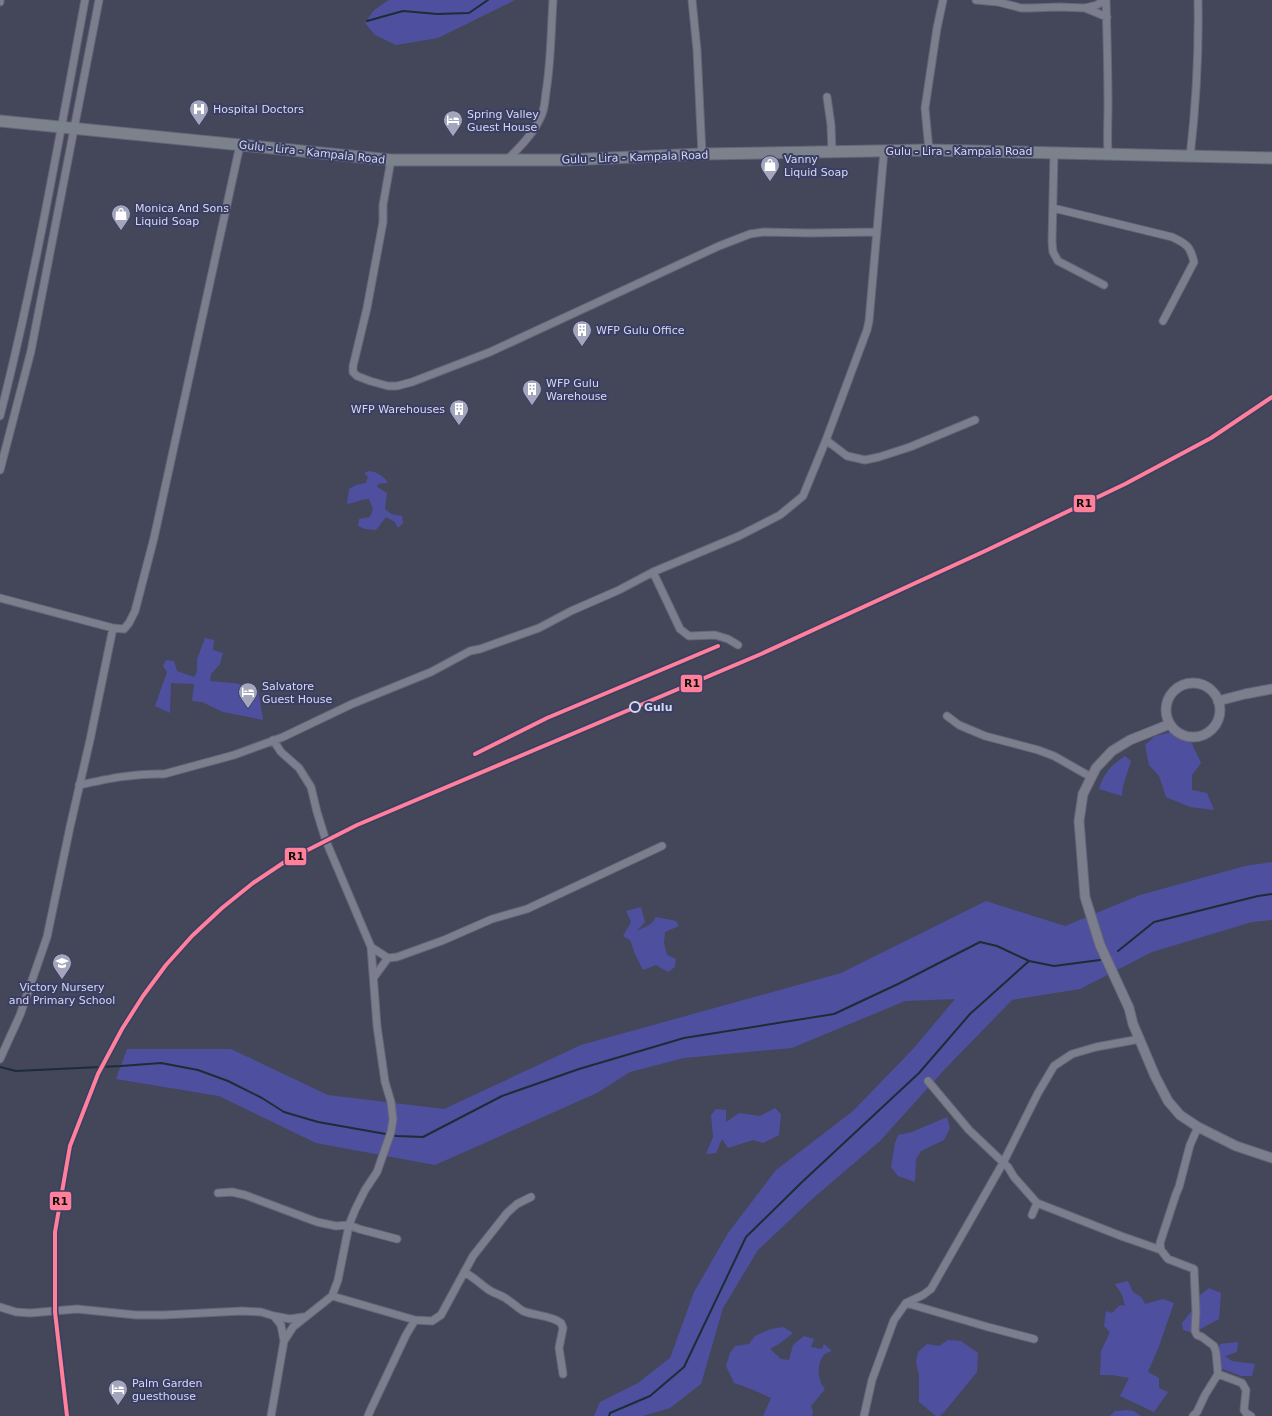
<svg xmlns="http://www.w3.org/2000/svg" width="1272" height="1416" viewBox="0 0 1272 1416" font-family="'DejaVu Sans',sans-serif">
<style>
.green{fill:#4e509f}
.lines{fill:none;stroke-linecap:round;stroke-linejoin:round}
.stream{stroke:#1c2d35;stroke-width:2}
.minor-casing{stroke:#646678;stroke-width:9}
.tertiary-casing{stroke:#646678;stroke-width:11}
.primary-casing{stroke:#646678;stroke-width:13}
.minor{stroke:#7c7e8e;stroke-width:7}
.tertiary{stroke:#7c7e8e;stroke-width:9}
.primary{stroke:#7c828c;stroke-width:11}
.rail-1-casing{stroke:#3a3e64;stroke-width:7}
.rail-1{stroke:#ff8098;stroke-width:4}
.stop-dot{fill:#3a3e64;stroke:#d4d8ef;stroke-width:2}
.labels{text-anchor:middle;stroke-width:4;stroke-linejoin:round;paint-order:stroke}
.poi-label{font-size:11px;fill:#d4d8ef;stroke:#3a3e64;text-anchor:start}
.street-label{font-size:11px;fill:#d4d8ef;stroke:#3a3e64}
.stop-label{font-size:11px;font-weight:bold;fill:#d4d8ef;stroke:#3a3e64;text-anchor:start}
.line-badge{stroke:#3a3e64;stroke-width:1.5}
.pale-badge-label{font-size:11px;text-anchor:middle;font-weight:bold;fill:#111}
</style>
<rect width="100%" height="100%" fill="#44465a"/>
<path class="green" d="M389 0H515L438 38 396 45 375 35 365 23 374 10Z
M369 471C377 472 384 476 388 483L378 484 377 487 387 493 385 509 391 514 402 516 403 523 398 528 395 522 386 517 376 530 365 529 358 526 359 519 370 517 373 509 369 499C361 499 355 503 347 504L349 489 356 485 366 483 368 477 364 473Z
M205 638 214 640 213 650 223 653 220 664 211 674 210 681 234 683 258 689 263 720 223 712 202 702 192 701 194 684 171 683 170 713 155 706 167 672 163 666 166 660 174 661 177 671 194 677 197 672V659Z
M1185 729 1201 763 1192 775V790L1207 793 1214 810 1190 807 1166 797 1159 776 1149 765 1145 745 1155 736Z
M1125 756 1131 761 1123 786 1122 796 1099 789C1104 772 1111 766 1125 756Z
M1272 862V920L1252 922 1152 952 1080 989 1012 1000 945 1069 880 1141 811 1200 758 1250 723 1308 701 1384 670 1408 643 1416H594L600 1402 638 1383 670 1358 694 1292 728 1233 776 1170 853 1111 913 1049 955 999 905 1001 792 1048 684 1058 630 1072 597 1093 435 1165 316 1143 219 1096 116 1079 127 1049H231L328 1095 444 1109 581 1045 841 973 986 901 1065 926 1140 895 1245 866Z
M641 907 645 922 637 931 651 924 656 917 676 921 679 926 665 932 664 943 667 955 676 959 675 967 668 972 656 965 643 970 635 954 630 940 623 936 631 922 626 911Z
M775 1108 781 1114 779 1135 763 1143 753 1140 728 1148 722 1139 716 1153 706 1154 713 1137 711 1115 716 1109 726 1110V1122L739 1113 760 1116Z
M947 1117 950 1128 944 1140 921 1151 916 1159 915 1182 898 1176 891 1167 895 1143 898 1135 912 1132Z
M1128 1281 1133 1292 1141 1297 1145 1304 1163 1299 1174 1303 1159 1346 1148 1372 1159 1378V1388L1168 1392 1154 1412 1120 1396 1129 1378 1112 1375H1100L1101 1351 1110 1332 1104 1326 1106 1311 1112 1313 1120 1305 1125 1306 1122 1295 1115 1284Z
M1209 1288 1221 1293 1219 1319 1193 1333 1183 1330 1182 1323 1194 1308 1200 1295Z
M783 1327 793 1333 779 1344 770 1349 781 1359 789 1360 793 1345 804 1336 814 1339 811 1347 822 1349 824 1344 832 1351C829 1352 825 1353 823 1356 816 1366 818 1381 825 1389L811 1406 813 1412 812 1416H763L771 1398 751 1389 734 1383 726 1366 730 1353 735 1346 749 1344 755 1336 771 1329Z
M948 1340 961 1341 978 1353 977 1372 945 1411 940 1416H936L919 1402V1376L916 1361 918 1352 927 1344 939 1346Z
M1238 1342 1237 1352 1225 1356 1232 1361 1255 1364 1252 1376H1241L1214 1366 1220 1344Z
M1127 1410 1134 1411 1141 1416H1110L1115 1411Z"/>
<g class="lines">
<path class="stream" d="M367 21 403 11 437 14 469 13 488 0
M1118 951 1154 922 1258 896 1272 894
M0 1067 16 1071 121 1066 161 1063 198 1070 228 1081 262 1098 284 1112 318 1122 397 1136 423 1137 502 1096 579 1069 684 1038 834 1014 898 984 980 942 997 946 1029 961 1054 966 1100 960
M609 1416 610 1413 650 1396 684 1367 746 1237 801 1183 919 1073 970 1014 1029 961"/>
<defs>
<path id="minor" d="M692 0 697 50 702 154
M976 0 998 2 1021 8H1030L1060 7 1085 8 1097 5 1104 0
M1106 0C1107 35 1108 70 1108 105 1108 121 1107 137 1108 154
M0 2V0
M1085 8 1107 17
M827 97 831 125 832 152
M929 150 925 108 937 28 943 0
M1054 152 1052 242 1053 252 1058 261 1104 285
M1190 157C1196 105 1199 52 1198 0
M391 160 383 205V222L367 308 353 366V372L357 376 370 381 388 386H397L412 382 490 352 719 246 750 234 764 232 809 233 877 232
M507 160C521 146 535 132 542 114 545 107 545 99 546 92 551 62 551 31 553 0
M1053 208 1172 237C1187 244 1190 246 1194 262L1163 321
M0 416C35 279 59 139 85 0
M826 440 847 456 865 460 879 457 910 447 975 420
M0 470 31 351 99 0
M653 572 680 629 689 636 715 635 728 639 738 645
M0 598 113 628 124 629 129 623 135 611 154 538 240 145
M947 716 959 725 985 736 1038 750 1054 756 1091 777
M273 740 281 752 299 768 311 787 317 812 326 841 371 947 377 1026 385 1082 391 1102 393 1119 391 1132 377 1172 365 1190 355 1210 349 1225 338 1280 332 1296 293 1327 284 1341
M79 785C107 779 135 773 164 774L234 755 283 737 352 704 431 672 470 651 480 649 539 628 571 611 619 590 653 572 739 536 780 515 803 496 826 440 867 330 869 321 884 151
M371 947 388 958
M374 977 388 958 397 957 444 940 492 919 527 909 662 846
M0 1059 20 1015 47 937 70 827 90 740 113 628
M928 1081 969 1130 1008 1167 1014 1177 1037 1203
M218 1193 232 1192 245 1195 317 1222 336 1226 349 1225 359 1229 397 1239
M1032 1215 1037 1203 1121 1236 1161 1250 1168 1259 1194 1269 1196 1312 1195 1331 1197 1335 1202 1337 1214 1346 1216 1352 1218 1374 1205 1395 1197 1412 1193 1416
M1161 1250 1160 1243 1176 1194 1179 1187 1190 1145 1198 1127
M464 1272C474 1277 480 1284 489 1290 495 1294 502 1295 508 1300 513 1303 518 1308 523 1311 535 1316 551 1315 561 1323L563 1328 559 1348 563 1374
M332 1296 415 1320 432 1321 441 1315 473 1256 507 1213 517 1204 531 1197
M906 1303 988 1327 1034 1339
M0 1307 16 1312 30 1313 77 1309 136 1315H164L242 1311 261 1312 274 1316 281 1325 284 1341 271 1416
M274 1316 290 1319 303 1317
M1218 1374 1242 1383 1246 1390 1244 1410 1246 1413 1251 1416
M368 1416 371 1409 406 1335 415 1320
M864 1416 872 1380 894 1320 906 1303 923 1295 931 1289 1003 1163 1038 1093 1054 1066 1072 1054 1096 1047 1140 1039"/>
<path id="tertiary" d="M1166 710a27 27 0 1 1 54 0a27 27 0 1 1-54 0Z
M1218 701 1245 694 1272 689
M1170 724 1130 740 1112 751 1096 768 1083 794 1079 821 1085 897 1100 945 1129 1008 1133 1024 1155 1076 1168 1101 1180 1115 1198 1127 1236 1146 1272 1158"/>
<path id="primary" d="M0 121 391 160H565L702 154 929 150 1272 158"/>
</defs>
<use href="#minor" class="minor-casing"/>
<use href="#tertiary" class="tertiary-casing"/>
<use href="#primary" class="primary-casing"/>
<use href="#minor" class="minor"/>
<use href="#tertiary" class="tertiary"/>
<use href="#primary" class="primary"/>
<defs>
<path id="rail-1" d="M475 754 547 718 718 646
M67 1416 55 1312V1232L70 1146 98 1074 122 1029 143 996 166 965 192 936 222 908 253 883 286 861 357 825 761 654 985 551 1125 484 1211 438 1272 397"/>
</defs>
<use href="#rail-1" class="rail-1-casing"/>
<use href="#rail-1" class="rail-1"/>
</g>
<defs>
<symbol id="hospital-pin" viewBox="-11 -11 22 30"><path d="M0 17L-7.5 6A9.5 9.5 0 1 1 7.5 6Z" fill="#a2a5bb" stroke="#3a3e64"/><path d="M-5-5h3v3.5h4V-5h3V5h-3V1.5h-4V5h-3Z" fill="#fff"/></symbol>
<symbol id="hotel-pin" viewBox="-11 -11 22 30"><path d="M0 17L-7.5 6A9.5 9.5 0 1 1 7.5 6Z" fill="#a2a5bb" stroke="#3a3e64"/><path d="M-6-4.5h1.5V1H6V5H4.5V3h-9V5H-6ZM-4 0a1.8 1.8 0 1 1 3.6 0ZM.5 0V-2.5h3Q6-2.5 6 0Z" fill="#fff"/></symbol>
<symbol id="shop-pin" viewBox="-11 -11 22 30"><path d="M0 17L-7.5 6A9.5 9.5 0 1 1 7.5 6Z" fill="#a2a5bb" stroke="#3a3e64"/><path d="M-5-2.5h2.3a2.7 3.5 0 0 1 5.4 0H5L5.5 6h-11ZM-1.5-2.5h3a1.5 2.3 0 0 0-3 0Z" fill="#fff"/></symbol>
<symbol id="building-pin" viewBox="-11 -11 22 30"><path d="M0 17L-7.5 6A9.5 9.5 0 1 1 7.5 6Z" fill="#a2a5bb" stroke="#3a3e64"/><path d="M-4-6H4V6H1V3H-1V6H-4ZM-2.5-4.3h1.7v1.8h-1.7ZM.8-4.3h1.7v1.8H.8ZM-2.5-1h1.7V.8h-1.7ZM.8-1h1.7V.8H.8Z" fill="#fff"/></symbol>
<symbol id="school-pin" viewBox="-11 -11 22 30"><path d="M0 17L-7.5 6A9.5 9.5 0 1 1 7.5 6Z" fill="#a2a5bb" stroke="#3a3e64"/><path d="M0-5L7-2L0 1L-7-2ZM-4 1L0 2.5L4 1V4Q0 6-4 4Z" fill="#fff"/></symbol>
</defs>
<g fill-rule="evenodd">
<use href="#hospital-pin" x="188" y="98" width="22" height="30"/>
<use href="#hotel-pin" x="442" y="109" width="22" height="30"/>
<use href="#shop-pin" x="759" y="154" width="22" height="30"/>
<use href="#shop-pin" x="110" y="203" width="22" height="30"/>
<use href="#building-pin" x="571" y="319" width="22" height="30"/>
<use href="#building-pin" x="521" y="378" width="22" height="30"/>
<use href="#building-pin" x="448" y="398" width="22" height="30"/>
<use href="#hotel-pin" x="237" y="681" width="22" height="30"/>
<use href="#school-pin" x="51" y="952" width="22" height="30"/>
<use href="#hotel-pin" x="107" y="1378" width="22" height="30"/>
</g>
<circle class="stop-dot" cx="635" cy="707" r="5"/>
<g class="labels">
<g class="poi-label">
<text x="213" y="113">Hospital Doctors</text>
<text x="467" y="118">Spring Valley<tspan x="467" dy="13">Guest House</tspan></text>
<text x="784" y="163">Vanny<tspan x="784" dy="13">Liquid Soap</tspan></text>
<text x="135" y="212">Monica And Sons<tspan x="135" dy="13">Liquid Soap</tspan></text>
<text x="596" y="334">WFP Gulu Office</text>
<text x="546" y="387">WFP Gulu<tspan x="546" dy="13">Warehouse</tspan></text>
<text x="445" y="413" text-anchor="end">WFP Warehouses</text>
<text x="262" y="690">Salvatore<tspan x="262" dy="13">Guest House</tspan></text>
<text x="62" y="991" text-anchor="middle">Victory Nursery<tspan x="62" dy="13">and Primary School</tspan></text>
<text x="132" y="1387">Palm Garden<tspan x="132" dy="13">guesthouse</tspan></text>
</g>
<g class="street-label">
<text x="959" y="155">Gulu - Lira - Kampala Road</text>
<text transform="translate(312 152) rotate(6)" y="4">Gulu - Lira - Kampala Road</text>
<text transform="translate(635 157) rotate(-2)" y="4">Gulu - Lira - Kampala Road</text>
</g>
<g class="stop-label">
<text x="644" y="711">Gulu</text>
</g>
</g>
<g class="line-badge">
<rect x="1073" y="494" width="23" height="19" rx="4" fill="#ff8098"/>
<rect x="680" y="674" width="23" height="19" rx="4" fill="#ff8098"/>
<rect x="284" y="847" width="23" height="19" rx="4" fill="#ff8098"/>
<rect x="49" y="1191" width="23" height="20" rx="4" fill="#ff8098"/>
</g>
<g class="pale-badge-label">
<text x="1084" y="507">R1</text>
<text x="692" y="687">R1</text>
<text x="296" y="860">R1</text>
<text x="60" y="1205">R1</text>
</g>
</svg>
